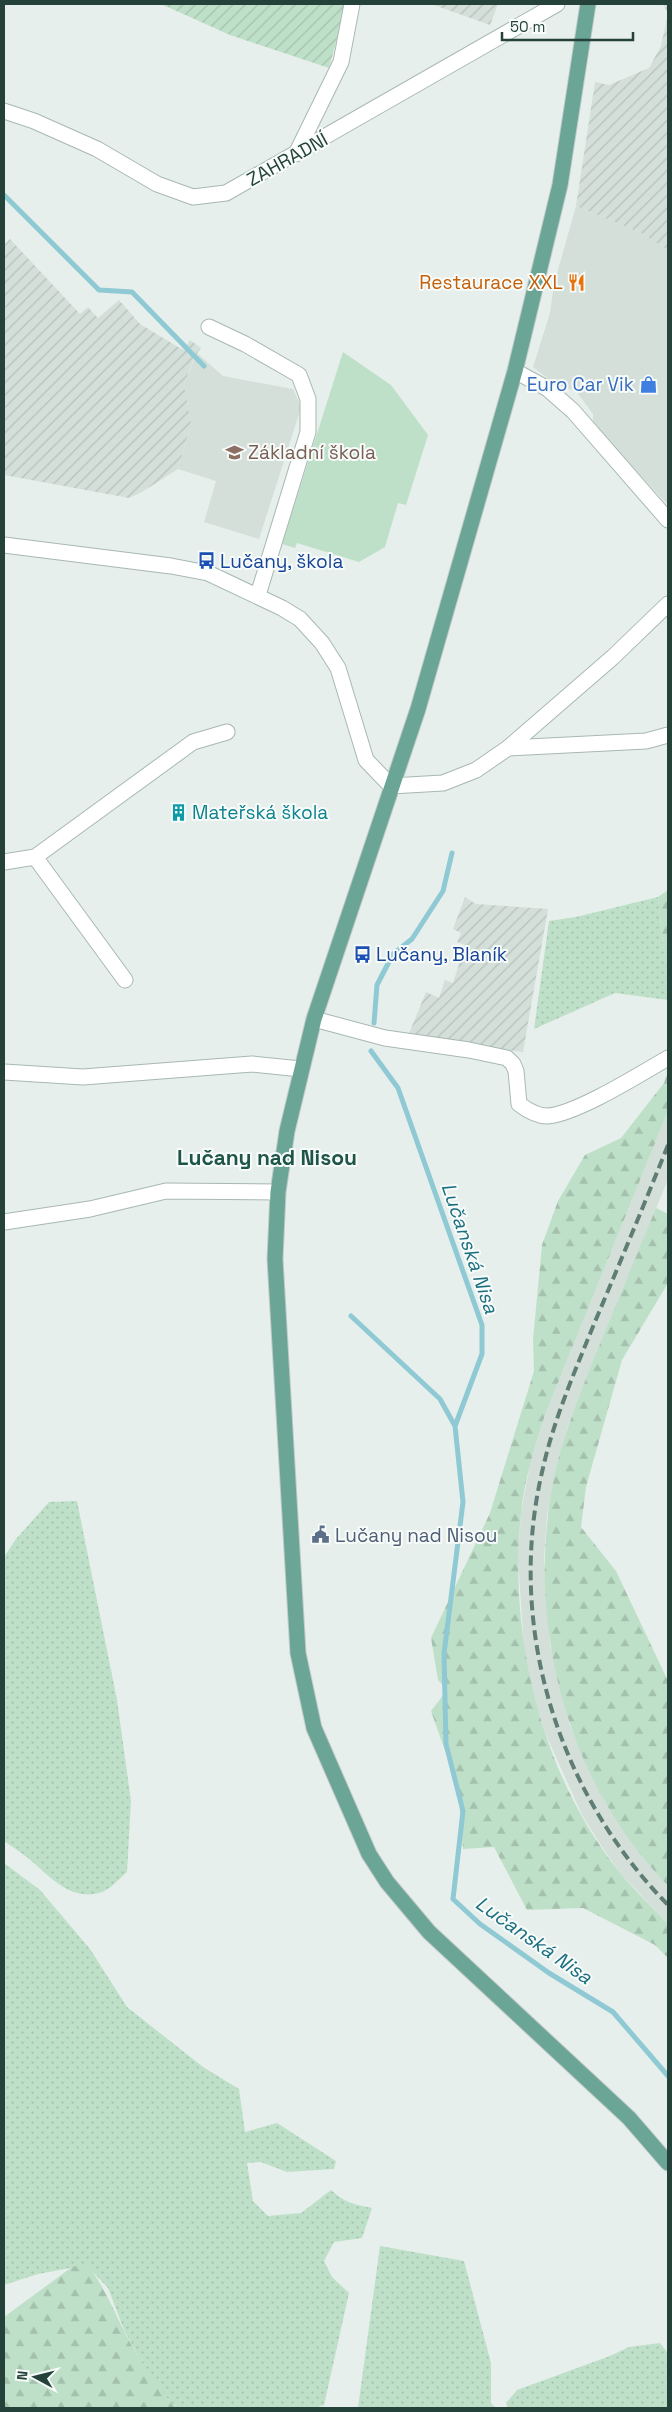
<svg xmlns="http://www.w3.org/2000/svg" width="672" height="2412" viewBox="0 0 672 2412" font-family="'Space Grotesk',sans-serif">
<style>
.built{fill:#d4dfda}
.industrial{fill:url(#industrial-furrows)}
.grass{fill:url(#grass-dots)}
.forest{fill:url(#forest-firs)}
.garden{fill:url(#garden-furrows)}
.pitch{fill:#bfe0c8}
.lines{fill:none;stroke-linecap:round;stroke-linejoin:round}
.stream{stroke:#8ec9d4;stroke-width:5}
.minor-casing{stroke:#a8b8b2;stroke-width:17}
.tertiary-casing{stroke:#a8b8b2;stroke-width:17}
.primary-casing{stroke:#c2cac8;stroke-width:17}
.minor{stroke:#fff;stroke-width:15}
.tertiary{stroke:#fff;stroke-width:15}
.primary{stroke:#6aa596;stroke-width:15}
.rail{stroke:#5f7d75;stroke-width:4;stroke-dasharray:10 5;stroke-linecap:butt}
.labels{text-anchor:middle;stroke-width:4;stroke-linejoin:round;paint-order:stroke}
.street-label{font-size:19px;fill:#24423a;stroke:#f7fbf9}
.food-label{font-size:19px;fill:#c56008;stroke:#f7fbf9;text-anchor:end}
.shop-label{font-size:19px;fill:#366cbe;stroke:#f7fbf9;text-anchor:end}
.education-label{font-size:19px;fill:#785e54;stroke:#f7fbf9;text-anchor:start}
.transit-label{font-size:19px;fill:#164399;stroke:#f7fbf9;text-anchor:start}
.culture-label{font-size:19px;fill:#0d838f;stroke:#f7fbf9;text-anchor:start}
.service-label{font-size:19px;fill:#4e5e75;stroke:#f7fbf9;text-anchor:start}
.water-label{font-size:20px;font-style:italic;fill:#1c6f80;stroke:#f7fbf9}
.quarter-label{font-size:21px;font-weight:bold;fill:#1f5548;stroke:#f7fbf9}
</style>
<defs>
<pattern id="industrial-furrows" width="10" height="10" patternUnits="userSpaceOnUse" patternTransform="scale(1.25)"><rect width="10" height="10" fill="#d4dfda"/><path d="M-1 1l2-2M0 10L10 0M9 11l2-2" fill="none" stroke="#b6c1bc"/></pattern>
<pattern id="grass-dots" width="8" height="8" patternUnits="userSpaceOnUse" patternTransform="scale(1.25)"><rect width="8" height="8" fill="#bfe0c8"/><path d="M2 2h.1M6 6h.1" fill="none" stroke="#a4c1ad" stroke-width="1.8" stroke-linecap="round"/></pattern>
<pattern id="forest-firs" width="22" height="20" patternUnits="userSpaceOnUse" patternTransform="scale(1.25)"><rect width="22" height="20" fill="#bfe0c8"/><path d="M5 1l3.5 6h-7zM16 11l3.5 6h-7z" fill="#a4c1ad"/></pattern>
<pattern id="garden-furrows" width="10" height="10" patternUnits="userSpaceOnUse" patternTransform="scale(1.25)"><rect width="10" height="10" fill="#bfe0c8"/><path d="M-1 1l2-2M0 10L10 0M9 11l2-2" fill="none" stroke="#a4c1ad"/></pattern>
</defs>
<rect width="100%" height="100%" fill="#e6efeb"/>
<path class="built" d="M576 206 641 233 668 250V505L593 424V414L576 391 555 384 533 367 550 313 554 284Z
M197 353 223 376 293 389 299 402 300 411 259 539 204 522 216 481 178 469 191 424 184 384Z
M668 1111V1179L569 1423 556 1471 547 1516 544 1558 550 1645 570 1726 605 1802 642 1857 668 1886V1924L621 1874 604 1850 582 1815 546 1735 534 1699 524 1649 518 1558 521 1512 530 1465 545 1415Z"/>
<path class="industrial" d="M431 4H498L490 25Z
M663 4H668V250L641 233 576 206 595 82 609 85 649 68 661 46 668 14Z
M10 239 80 314 88 307 98 318 119 300 140 324 178 347 184 350 190 340 201 348 195 356 184 384 191 424 178 469 142 492 129 498 4 475V245Z
M465 897 476 904 548 909 523 1052 408 1036 426 992 439 998 445 980 453 983 465 945 457 942 461 933 453 929Z"/>
<path class="grass" d="M658 897 663 946H668V1000L615 993 534 1029 549 921 576 917Z
M77 1501 117 1700 131 1801 127 1872C119 1879 110 1890 99 1893 72 1900 53 1880 35 1864 25 1855 14 1848 4 1841V1557L16 1539 49 1502Z
M4 1863 40 1890 90 1949 127 2007 203 2067 239 2089 245 2132 277 2123 336 2161 334 2169 287 2172 261 2162 247 2163 253 2201 268 2216 301 2213 331 2190C343 2202 356 2205 372 2208L362 2238 334 2242 324 2261 332 2277 349 2293 324 2405 314 2408H175L147 2373 124 2330 108 2288 86 2265 38 2274 4 2285Z
M380 2246 464 2261 491 2363V2403L496 2408H358Z
M660 2343 668 2353V2408H508L506 2403 517 2390 610 2356 629 2347Z"/>
<path class="forest" d="M668 890V946H663L658 897Z
M668 1071V1111L545 1415C535 1447 524 1480 521 1514 508 1638 542 1777 621 1874 636 1892 652 1907 668 1924V1958L655 1945 583 1908 527 1910 494 1847 463 1849 458 1787 431 1711 447 1690 438 1680 431 1638 490 1513 534 1371 533 1339 542 1245 558 1201 585 1155 621 1138 664 1083Z
M656 1208 668 1214V1283L622 1360 586 1487 581 1527 616 1571 668 1681V1886C564 1779 524 1617 555 1473 565 1429 583 1386 600 1344 619 1299 637 1253 656 1208Z
M86 2264C103 2283 113 2309 124 2331 138 2359 156 2384 175 2408H4V2317L72 2267Z"/>
<path class="garden" d="M161 4H346L329 68 230 35Z"/>
<path class="pitch" d="M343 352 391 385 428 435 406 505 398 503 385 547 359 562 297 543 295 548 282 544Z"/>
<g class="lines">
<path class="stream" d="M4 195 99 290 132 292 204 366
M374 1023 377 985 393 954 412 939 443 891 452 853
M371 1051 398 1088 482 1325V1354L455 1426 463 1502 444 1654 446 1744 463 1811 453 1899 480 1924 549 1973 613 2012 668 2076
M351 1316 440 1399 455 1426"/>
<defs>
<path id="minor" d="M4 111 34 121 97 149 157 184 193 197 226 193 557 4
M296 154 341 62 352 4
M209 327 245 344 299 375 308 399V432L258 595
M508 748 646 741 668 735
M35 857 125 980
M4 862 35 857 193 742 227 732
M314 1019 385 1038 469 1050 507 1058 513 1064 516 1071 519 1104C527 1110 537 1116 547 1116 575 1115 642 1073 668 1058
M4 1072 83 1077 252 1064 301 1069
M4 1222 90 1209 166 1191 278 1192"/>
<path id="tertiary" d="M515 371 548 389 573 411 668 520
M4 545 171 566 208 573 282 608 300 619 322 643 338 668 366 760 391 786 443 783 476 770 508 748 613 657 668 604"/>
<path id="primary" d="M588 4 560 185 515 371 418 709 314 1019 287 1131 278 1192 275 1259 298 1653 314 1728 369 1854 387 1882 429 1932 629 2118 668 2163"/>
</defs>
<use href="#minor" class="minor-casing"/>
<use href="#tertiary" class="tertiary-casing"/>
<use href="#primary" class="primary-casing"/>
<use href="#minor" class="minor"/>
<use href="#tertiary" class="tertiary"/>
<use href="#primary" class="primary"/>
<path class="rail" d="M668 1145C644 1205 619 1265 594 1324 575 1371 554 1419 543 1468 505 1624 557 1792 668 1905"/>
</g>
<defs>
<symbol id="restaurant-bare" viewBox="-9 -9 18 18"><path d="M-5-6h1v4h1v-4h1v4h1v-4h1v5L-1.5 .5V6h-2V.5L-5-1ZM5-6V6H3V1.5H1.5Q1.5-4 5-6Z" fill="#e8710a" stroke="#f7fbf9" stroke-width="2.5" paint-order="stroke"/></symbol>
<symbol id="shop-bare" viewBox="-9 -9 18 18"><path d="M-5-2.5h2.3a2.7 3.5 0 0 1 5.4 0H5L5.5 6h-11ZM-1.5-2.5h3a1.5 2.3 0 0 0-3 0Z" fill="#3f7fe0" stroke="#f7fbf9" stroke-width="2.5" paint-order="stroke"/></symbol>
<symbol id="school-bare" viewBox="-9 -9 18 18"><path d="M0-5L7-2L0 1L-7-2ZM-4 1L0 2.5L4 1V4Q0 6-4 4Z" fill="#8d6e63" stroke="#f7fbf9" stroke-width="2.5" paint-order="stroke"/></symbol>
<symbol id="bus-bare" viewBox="-9 -9 18 18"><path d="M-5-6H5V4H4V6H2V4H-2V6H-4V4H-5ZM-3.5-4V0h7V-4ZM-3.5 1.2v1.5H-2V1.2ZM2 1.2v1.5H3.5V1.2Z" fill="#1a4fb4" stroke="#f7fbf9" stroke-width="2.5" paint-order="stroke"/></symbol>
<symbol id="building-bare" viewBox="-9 -9 18 18"><path d="M-4-6H4V6H1V3H-1V6H-4ZM-2.5-4.3h1.7v1.8h-1.7ZM.8-4.3h1.7v1.8H.8ZM-2.5-1h1.7V.8h-1.7ZM.8-1h1.7V.8H.8Z" fill="#0f9aa8" stroke="#f7fbf9" stroke-width="2.5" paint-order="stroke"/></symbol>
<symbol id="civic-bare" viewBox="-9 -9 18 18"><path d="M-.6-6.5H3V-4.5H.6V-3L4-1V1h2V6H-6V1h2V-1L-.6-3ZM-1.2 2.5V6h2.4V2.5Z" fill="#5c6f8a" stroke="#f7fbf9" stroke-width="2.5" paint-order="stroke"/></symbol>
</defs>
<g fill-rule="evenodd">
<use href="#restaurant-bare" x="564" y="270" width="25" height="25"/>
<use href="#shop-bare" x="636" y="372" width="25" height="25"/>
<use href="#school-bare" x="222" y="440" width="25" height="25"/>
<use href="#bus-bare" x="194" y="548" width="25" height="25"/>
<use href="#building-bare" x="166" y="800" width="25" height="25"/>
<use href="#bus-bare" x="350" y="942" width="25" height="25"/>
<use href="#civic-bare" x="308" y="1522" width="25" height="25"/>
</g>
<g class="labels">
<g class="street-label">
<text transform="translate(287 159) rotate(-29)" y="7">ZAHRADNÍ</text>
</g>
<g class="food-label">
<text x="563" y="289">Restaurace XXL</text>
</g>
<g class="shop-label">
<text x="634" y="391">Euro Car Vik</text>
</g>
<g class="education-label">
<text x="248" y="459">Základní škola</text>
</g>
<g class="transit-label">
<text x="220" y="568">Lučany, škola</text>
<text x="376" y="961">Lučany, Blaník</text>
</g>
<g class="culture-label">
<text x="192" y="819">Mateřská škola</text>
</g>
<g class="service-label">
<text x="335" y="1542">Lučany nad Nisou</text>
</g>
<g class="water-label">
<text transform="translate(470 1248) rotate(71)" y="7">Lučanská Nisa</text>
<text transform="translate(534 1940) rotate(35)" y="7">Lučanská Nisa</text>
</g>
<g class="quarter-label">
<text x="267" y="1165">Lučany nad Nisou</text>
</g>
</g>
<rect width="672" height="2412" fill="none" stroke="#24423a" stroke-width="10"/>
<g transform="translate(35 2377) rotate(277)" stroke="#f7fbf9" stroke-width="4" paint-order="stroke">
<path d="M0-4L9 19L0 12L-9 19Z" fill="#24423a"/>
<text y="-8" font-size="14" font-weight="bold" text-anchor="middle" fill="#24423a">N</text>
</g>
<path d="M502 32v8h131v-8" fill="none" stroke="#24423a" stroke-width="2.5"/>
<text x="510" y="32" font-size="15" fill="#24423a" stroke="#f7fbf9" stroke-width="4" paint-order="stroke">50 m</text>
</svg>
